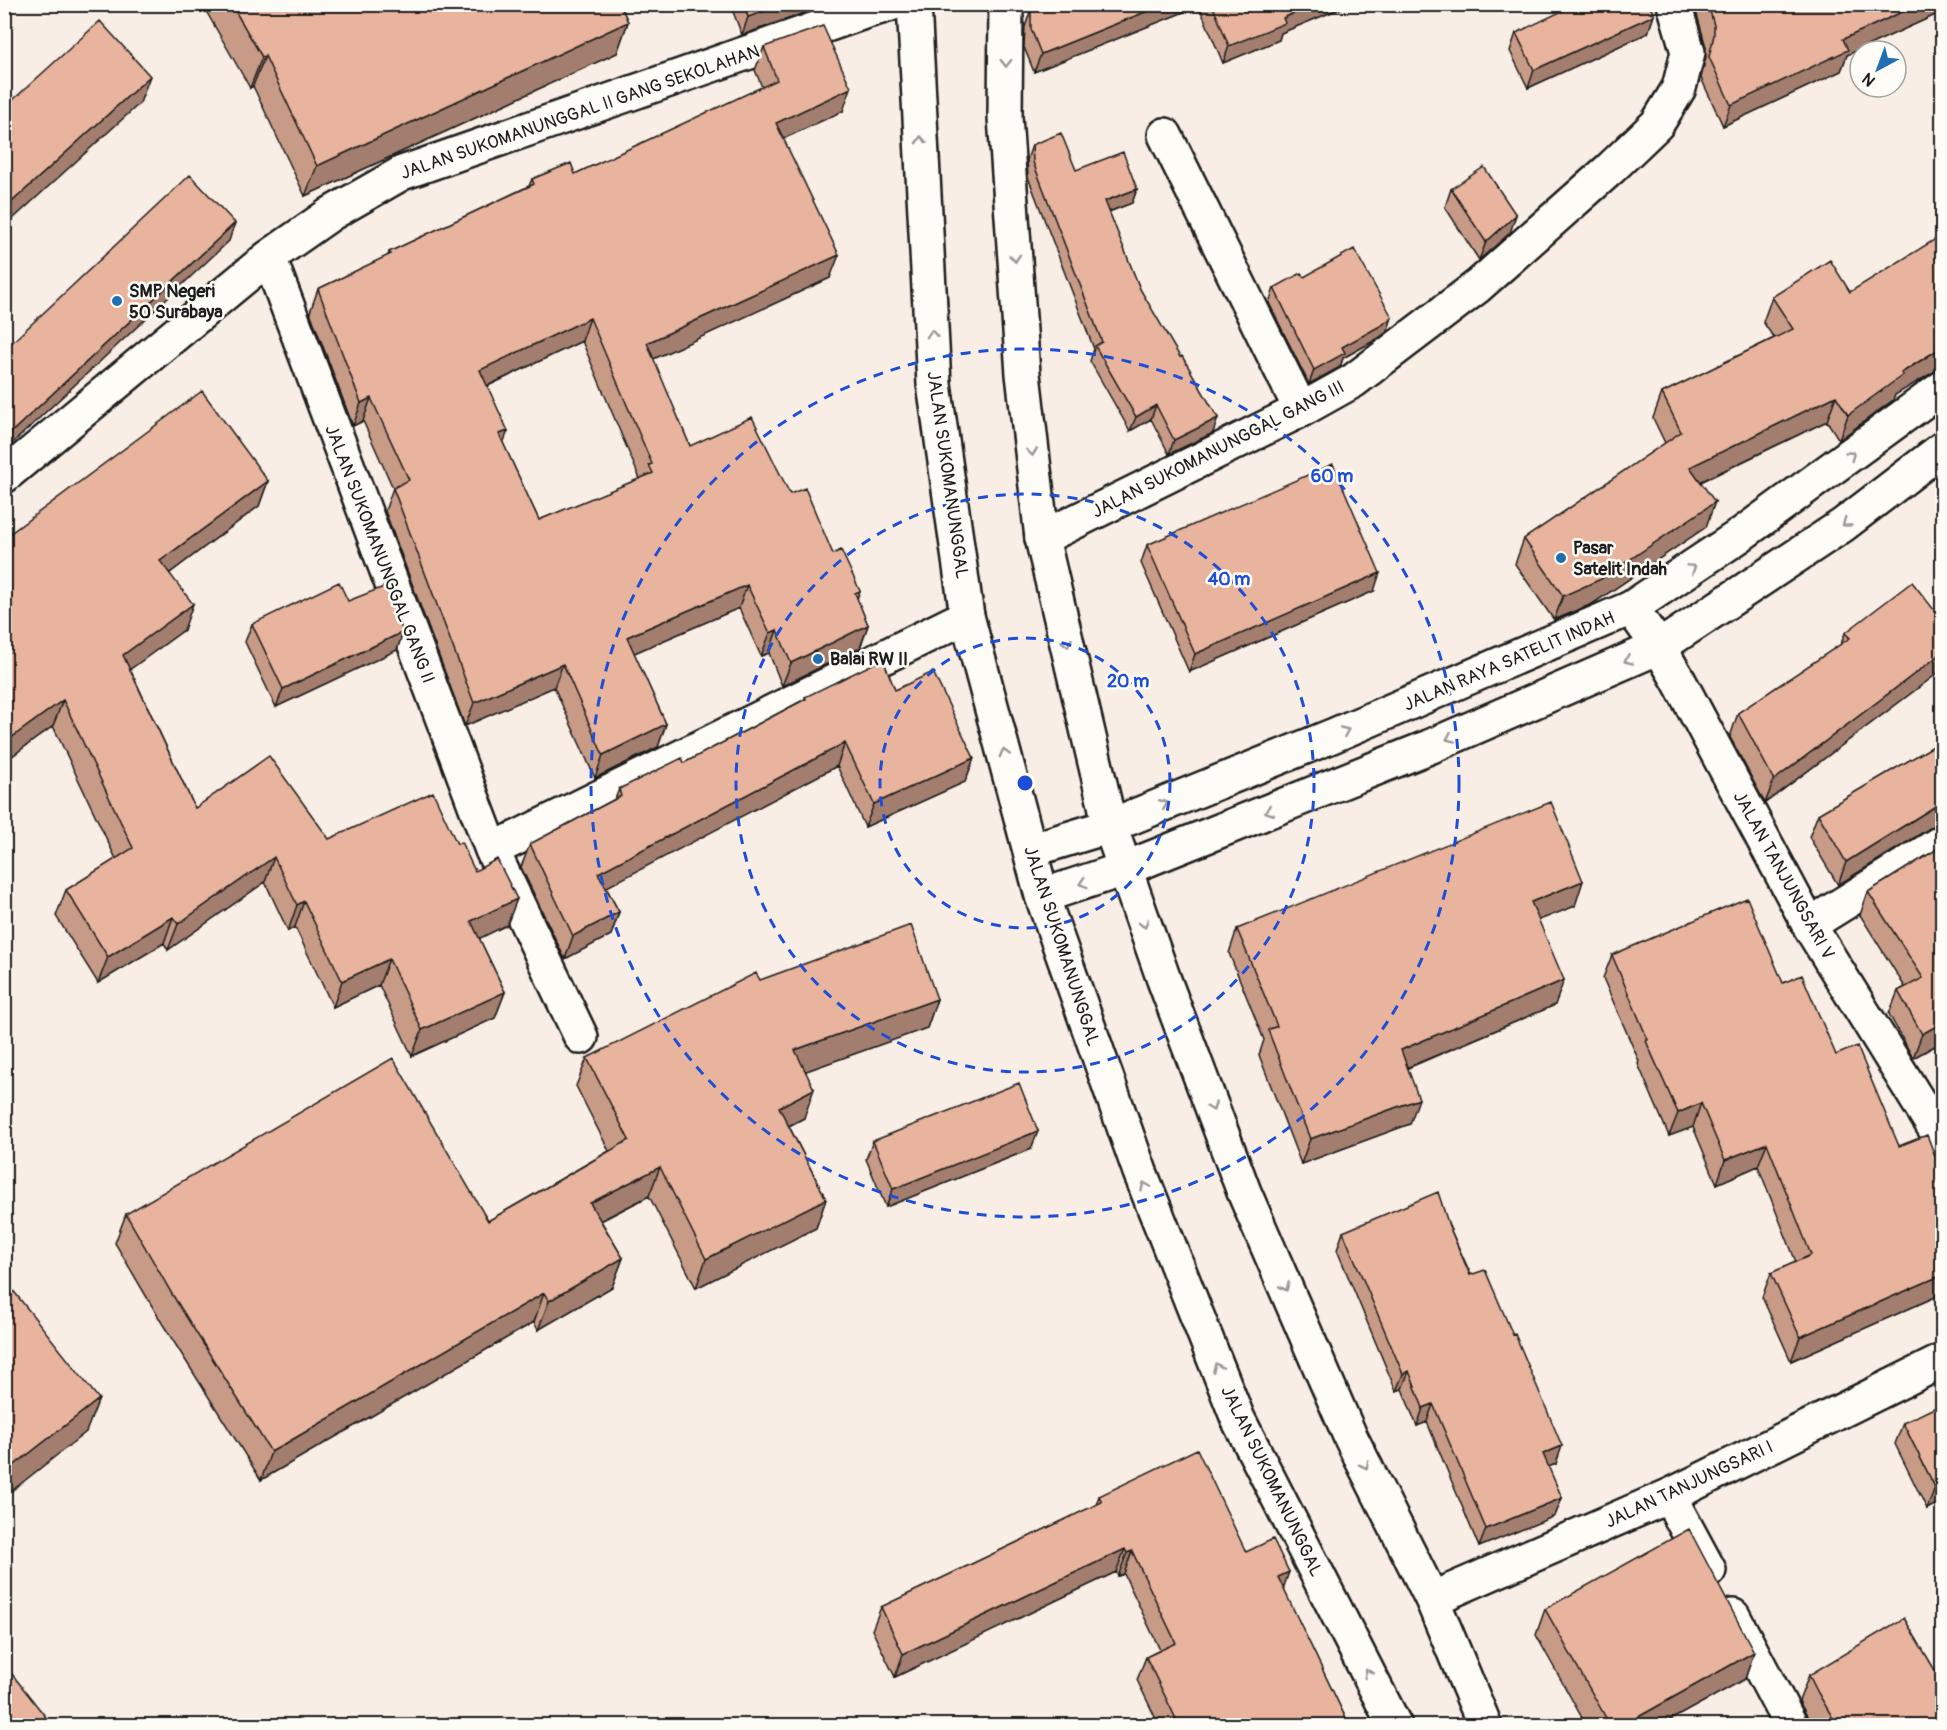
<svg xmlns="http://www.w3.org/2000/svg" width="1947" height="1730" viewBox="0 0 1947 1730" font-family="Pangolin,sans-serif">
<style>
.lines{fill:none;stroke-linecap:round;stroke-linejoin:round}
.minor-casing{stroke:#1c1c1c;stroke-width:38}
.tertiary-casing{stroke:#1c1c1c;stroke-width:38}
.secondary-casing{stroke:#1c1c1c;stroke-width:38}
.minor{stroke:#fdfcf7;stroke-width:33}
.tertiary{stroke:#fdfcf7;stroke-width:33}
.secondary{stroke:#fdfcf7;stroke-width:33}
.wall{fill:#c89b87;stroke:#1c1c1c;stroke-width:1.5;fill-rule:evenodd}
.shaded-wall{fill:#a37e6e;stroke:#1c1c1c;stroke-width:1.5}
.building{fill:#e9b49d;stroke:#1c1c1c;stroke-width:1.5;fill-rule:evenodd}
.oneway{stroke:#989794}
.ring{fill:none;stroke:#1d4ed8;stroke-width:3;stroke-dasharray:10 8}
.poi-dot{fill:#1f6fb2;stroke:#fdfcf7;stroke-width:2}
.labels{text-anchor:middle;stroke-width:5;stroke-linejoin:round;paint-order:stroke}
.street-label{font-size:18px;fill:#1c1c1c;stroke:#fdfcf7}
.poi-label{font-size:18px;font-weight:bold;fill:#1c1c1c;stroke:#fdfcf7;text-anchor:start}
.centre{fill:#1d4ed8;stroke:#fdfcf7;stroke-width:3}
.ring-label{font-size:18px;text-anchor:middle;font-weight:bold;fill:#1d4ed8;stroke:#fdfcf7;stroke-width:5;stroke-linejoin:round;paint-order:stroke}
</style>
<rect width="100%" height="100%" fill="#f9eee5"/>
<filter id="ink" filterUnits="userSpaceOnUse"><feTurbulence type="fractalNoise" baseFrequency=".0167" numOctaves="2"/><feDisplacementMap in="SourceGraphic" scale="12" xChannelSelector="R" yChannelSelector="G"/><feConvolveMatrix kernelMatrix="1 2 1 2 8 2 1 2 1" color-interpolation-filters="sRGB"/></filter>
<g filter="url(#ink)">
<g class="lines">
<defs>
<path id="minor" d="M1165 135 1301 410
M269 257 492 850 581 1037
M4 476 269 257 332 213 402 173 864 12 891 4
M1042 538 1301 410 1353 381 1478 286 1610 169 1657 124 1679 88 1688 52 1674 4
M1631 608 1659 647 1679 681 1809 925 1942 1140
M492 850 967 616
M1809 925 1942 842
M1669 1496 1709 1570
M1432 1599 1669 1496 1942 1361
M1733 1616 1791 1726"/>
<path id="tertiary" d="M1110 826 1332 736 1631 608 1739 536 1942 388
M1124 869 1429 747 1659 647 1843 525 1942 449"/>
<path id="secondary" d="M914 4 934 384 967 616 1042 896 1140 1172 1238 1419 1395 1726
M1006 4 1005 117 1023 374 1042 538 1110 826 1164 980 1244 1192 1350 1436 1432 1599 1485 1726
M1031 850 1110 826
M1042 896 1124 869"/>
</defs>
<use href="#minor" class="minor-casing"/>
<use href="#tertiary" class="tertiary-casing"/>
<use href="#secondary" class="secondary-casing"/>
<use href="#minor" class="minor"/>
<use href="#tertiary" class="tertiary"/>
<use href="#secondary" class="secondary"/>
</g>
<path class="wall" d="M202 4H620L628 22 617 53 305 196 253 86 250 88Z
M730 4H822L821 7 742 35Z
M1043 4H1351L1281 33 1279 40 1223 63 1199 6 1034 72 1024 47 1025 27 1031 9Z
M1694 4H1942V12L1847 55 1841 71 1723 126 1701 78 1706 57V47Z
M1654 15 1648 33 1528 88 1510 51 1516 33Z
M764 47 843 111 783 138 830 278 653 359 690 446 790 494 860 591 857 599 868 625 860 648 782 686 769 653 761 656 739 608 634 653 666 724 658 747 595 778 554 687 465 726 385 511 393 488 363 421 353 426 310 312 318 289 388 256 389 252 529 186 532 179 575 174 762 87 755 70ZM582 341 640 479 539 520 503 443 488 386Z
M1032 145 1076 170 1137 189 1132 203 1109 212 1140 289 1213 433 1169 454 1151 419 1130 431 1090 361 1094 349 1028 177 1027 160Z
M1451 189 1510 233 1479 260 1445 207Z
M1304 277 1392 317 1387 332 1377 339 1343 358 1340 367 1309 384 1269 303 1274 288Z
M1772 297 1895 395 1893 400 1839 440 1827 421 1701 482 1706 527 1592 604 1554 620 1515 564 1524 539 1665 443 1653 418 1662 393 1774 338 1763 322Z
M268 481 259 506 170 573 184 630 130 669 195 808 329 839 457 844 475 871 507 925 479 938 505 992 495 1018 412 1056 379 985 333 1007 295 927 288 931 265 882 168 950 164 943 98 983 56 916 66 890 116 859 53 726 4 762V538Z
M1147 545 1374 591 1189 672 1141 563Z
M348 601 403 632 397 650 276 707 245 642 252 624Z
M1942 620V670L1765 803 1730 737 1738 713 1841 644 1845 633Z
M895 690 974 758 965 782 865 827 837 766 606 887 619 912 611 935 565 959 521 867 530 844 615 799 619 789 684 763 805 699V697Z
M1942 741V823L1933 826 1838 885 1809 837 1818 814Z
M1942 846V1042L1913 1058 1889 1014 1898 991 1905 987 1860 915 1868 892Z
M1575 906 1538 920 1555 1005 1408 1068 1410 1124 1301 1164 1259 1055 1264 1040 1229 953 1237 929Z
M1612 955 1783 983 1836 1055 1899 1146 1942 1174V1294L1791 1361 1762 1297 1771 1273 1796 1262 1758 1166 1717 1184 1693 1127 1669 1136 1638 1064 1639 1061 1603 978Z
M760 980 937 999 927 1028 806 1071 804 1118 789 1126 826 1199 816 1228 696 1288 649 1196 601 1221 623 1258 612 1287 538 1330 534 1322 261 1480 162 1323 115 1243 126 1214 488 1221 609 1151 576 1086 587 1058Z
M1038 1131 1031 1149 886 1207 866 1159 873 1141Z
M1449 1226 1556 1464 1548 1467 1562 1498 1555 1516 1479 1547 1427 1422 1417 1426 1402 1389 1396 1391 1337 1250 1343 1232Z
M1903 1423 1942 1501 1927 1509 1895 1444Z
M1099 1496 1246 1552 1283 1589 1349 1725H1159L1137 1680 1146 1657 1160 1650 1124 1574 1118 1576 1116 1572 895 1677 872 1630 881 1607 1096 1505Z
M1545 1609 1754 1652 1745 1679 1661 1725H1586L1536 1635Z
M1809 1675 1942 1725H1812L1799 1701Z"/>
<path class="shaded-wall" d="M784 4H822L821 7 742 35 748 17Z
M1165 4H1200L1199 6 1034 72 1041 54Z
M1315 4H1351L1281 33 1279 40 1223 63 1229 46 1283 18Z
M1919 4H1942V12L1847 55 1841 71 1723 126 1731 105 1843 39Z
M1654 15 1648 33 1528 88 1534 70Z
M628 22 617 53 305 196 317 166Z
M265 56 253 86 250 88 262 57Z
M150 76 140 103 4 227V209Z
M851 88 843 111 768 146 776 123Z
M1137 189 1132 203 1100 215 1105 201Z
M1516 215 1510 233 1479 260 1486 242Z
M235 223 229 241 4 451V439Z
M839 255 830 278 638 366 647 343Z
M1392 317 1387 332 1377 339 1343 358 1340 367 1309 384 1314 370 1342 347Z
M590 318 582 341 472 393 480 370Z
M1942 347V367L1895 395 1893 400 1839 440 1848 415 1901 373Z
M1836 396 1827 421 1681 491 1690 467Z
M371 398 363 421 353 426 361 403Z
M1156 405 1151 419 1130 431 1136 417Z
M1218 418 1213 433 1169 454 1174 440Z
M508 431 499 454V434Z
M268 481 259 506 151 587 160 561Z
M1715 502 1706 527 1592 604 1554 620 1563 596Z
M1380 573 1374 591 1189 672 1195 654Z
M747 585 739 608 618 660 627 637Z
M193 604 184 630 114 681 123 655Z
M868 625 860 648 782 686 791 663Z
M777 630 769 653 761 656 770 633Z
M403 632 397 650 276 707 283 689Z
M1942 653V670L1765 803 1774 780Z
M563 664 554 687 465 726 474 703Z
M63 700 53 726 4 762V743Z
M666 724 658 747 595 778 603 755Z
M845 743 837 766 590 896 598 873Z
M974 758 965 782 865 827 874 804Z
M1942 802V823L1933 826 1838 885 1846 862Z
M274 857 265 882 168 950 178 924Z
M1583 881 1575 906 1522 927 1531 902Z
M517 899 507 925 462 947 471 921Z
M304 901 295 927 288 931 297 905Z
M619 912 611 935 565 959 573 936Z
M173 917 164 943 98 983 108 957Z
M389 959 379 985 333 1007 342 981Z
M1564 980 1555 1005 1392 1074 1401 1050Z
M505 992 495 1018 412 1056 422 1030Z
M937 999 927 1028 784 1079 795 1050Z
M1942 1023V1042L1913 1058 1922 1034Z
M814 1089 804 1118 769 1136 779 1107Z
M1419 1099 1410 1124 1301 1164 1310 1139Z
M1701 1103 1693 1127 1669 1136 1678 1113Z
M1038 1131 1031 1149 886 1207 893 1189Z
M1767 1143 1758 1166 1717 1184 1725 1160Z
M660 1167 649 1196 580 1231 590 1203Z
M826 1199 816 1228 696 1288 706 1259Z
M623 1258 612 1287 538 1330 549 1301Z
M1942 1275V1294L1791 1361 1800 1337Z
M544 1293 534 1322 261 1480 271 1452Z
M1409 1371 1402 1389 1396 1391 1403 1374Z
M99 1399 86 1432 4 1497V1473Z
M1433 1404 1427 1422 1417 1426 1423 1408Z
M1562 1446 1556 1464 1536 1472 1543 1454Z
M1942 1484V1501L1927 1509 1935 1487Z
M1562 1498 1555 1516 1479 1547 1486 1529Z
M1125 1549 1116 1572 895 1677 903 1654Z
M1132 1551 1124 1574 1118 1576 1127 1553Z
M1289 1572 1281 1595 1278 1577Z
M1754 1652 1745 1679 1661 1725H1624Z"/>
<path class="building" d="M231 4H620L628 22 317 166 265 56 262 57Z
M744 4H784L748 17Z
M1043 4H1165L1041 54 1031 29V9Z
M1212 4H1315L1283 18 1285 23 1229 46Z
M1577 4H1649L1654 15 1534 70 1516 33Z
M1708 4H1919L1843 39 1848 50 1731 105 1709 57 1714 35V25Z
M100 21 150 76 4 209V108Z
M823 26 851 88 776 123 839 255 647 343 690 446 752 417 790 494 805 488 833 554 841 550 860 591 855 593 868 625 791 663 777 630 770 633 747 585 627 637 666 724 603 755 563 664 474 703 393 488 409 480 371 398 361 403 318 289 391 254 389 252 534 184 532 179 571 163 575 174 777 80 764 47ZM590 318 652 464 649 465 653 473 539 520 499 434 508 431 480 370Z
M1061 133 1076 170 1123 152 1137 189 1105 201 1140 289 1180 357 1182 356 1218 418 1174 440 1156 405 1136 417 1095 346 1102 342 1033 162 1032 145Z
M1484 167 1516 215 1486 242 1451 189Z
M190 175 235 223 4 439V350Z
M1942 235V347L1901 373 1903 375 1848 415 1836 396 1690 467 1715 502 1601 579 1563 596 1524 539 1681 432 1662 393 1793 329 1772 297 1830 260 1850 292Z
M1354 249 1392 317 1382 325 1342 347 1345 353 1314 370 1274 288 1301 273 1304 277Z
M202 391 268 481 160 561 193 604 123 655 195 808 269 756 329 839 433 792 457 844 461 842 475 871 497 859 517 899 471 921 505 992 422 1030 389 959 342 981 304 901 297 905 274 857 178 924 173 917 108 957 66 890 133 848 63 700 4 743V538Z
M1333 464 1380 573 1195 654 1147 545Z
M339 582 348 601 386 586 403 632 283 689 252 624Z
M1912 582 1942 620V653L1774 780 1738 713 1850 638 1845 633Z
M883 659 895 690 933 672 974 758 874 804 845 743 598 873 619 912 573 936 530 844 621 796 619 789 682 758 684 763 806 699 805 697Z
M1942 741V802L1846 862 1818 814Z
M1551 802 1583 881 1531 902 1564 980 1401 1050 1419 1099 1310 1139 1268 1030 1277 1026 1237 929Z
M1942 846V1023L1922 1034 1898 991 1923 978 1868 892Z
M1747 898 1783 983 1802 975 1836 1055 1857 1046 1899 1146 1927 1135 1942 1174V1275L1800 1337 1771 1273 1811 1255 1767 1143 1725 1160 1701 1103 1678 1113 1646 1041 1648 1040 1612 955Z
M911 925 937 999 795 1050 814 1089 779 1107 826 1199 706 1259 660 1167 590 1203 623 1258 549 1301 544 1293 271 1452 172 1294 126 1214 393 1058 488 1221 629 1140 587 1058 756 973 760 980Z
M1019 1083 1038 1131 893 1189 873 1141Z
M1438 1192 1449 1226 1470 1275 1485 1270 1513 1335 1515 1334 1562 1446 1543 1454 1562 1498 1486 1529 1433 1404 1423 1408 1409 1371 1403 1374 1343 1232Z
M4 1279 99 1399 4 1473Z
M1942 1404V1484L1935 1487 1903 1423Z
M1197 1449 1246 1552 1273 1539 1289 1572 1278 1577 1349 1725H1179L1146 1657 1176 1643 1132 1551 1127 1553 1125 1549 903 1654 881 1607 1102 1502 1099 1496Z
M1689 1529 1754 1652 1624 1725H1610L1545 1609Z
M1904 1618 1942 1682V1725H1837L1818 1693 1809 1675Z
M4 1664 52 1725H4Z"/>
<defs><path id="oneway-chevron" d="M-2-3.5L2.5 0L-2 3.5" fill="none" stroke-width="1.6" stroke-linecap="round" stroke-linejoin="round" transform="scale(1.5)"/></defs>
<g class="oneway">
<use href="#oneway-chevron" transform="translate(1006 63) rotate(90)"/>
<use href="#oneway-chevron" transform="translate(921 140) rotate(-93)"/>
<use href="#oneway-chevron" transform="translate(1015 258) rotate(86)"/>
<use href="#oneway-chevron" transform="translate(932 334) rotate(-93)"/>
<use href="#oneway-chevron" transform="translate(1032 452) rotate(83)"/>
<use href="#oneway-chevron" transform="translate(1851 455) rotate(-36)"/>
<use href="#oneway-chevron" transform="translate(1846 523) rotate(144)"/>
<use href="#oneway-chevron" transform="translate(1692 568) rotate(-34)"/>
<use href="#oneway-chevron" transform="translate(1067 643) rotate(77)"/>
<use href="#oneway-chevron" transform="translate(1628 660) rotate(156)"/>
<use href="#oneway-chevron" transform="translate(1345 731) rotate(-23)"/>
<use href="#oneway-chevron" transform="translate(1450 738) rotate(156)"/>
<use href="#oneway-chevron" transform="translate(1004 753) rotate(-105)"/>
<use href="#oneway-chevron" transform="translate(1164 804) rotate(-22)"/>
<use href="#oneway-chevron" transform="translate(1269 811) rotate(158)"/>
<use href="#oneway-chevron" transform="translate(1083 883) rotate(162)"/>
<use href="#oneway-chevron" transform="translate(1144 924) rotate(71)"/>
<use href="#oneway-chevron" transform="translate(1212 1107) rotate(69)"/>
<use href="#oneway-chevron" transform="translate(1145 1186) rotate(-112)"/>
<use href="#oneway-chevron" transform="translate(1285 1287) rotate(66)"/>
<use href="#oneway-chevron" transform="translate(1217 1367) rotate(-112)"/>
<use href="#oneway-chevron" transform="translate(1365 1465) rotate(63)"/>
<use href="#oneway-chevron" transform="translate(1368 1673) rotate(-117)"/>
</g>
</g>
<g class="ring">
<circle cx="1025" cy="783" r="145"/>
<circle cx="1025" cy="783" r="289"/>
<circle cx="1025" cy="783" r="434"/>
</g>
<g class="poi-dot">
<circle cx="117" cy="301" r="6"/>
<circle cx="1561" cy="558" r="6"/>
<circle cx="818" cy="659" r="6"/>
</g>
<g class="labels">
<g class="street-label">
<text transform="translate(580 112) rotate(-19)" y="6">JALAN SUKOMANUNGGAL II GANG SEKOLAHAN</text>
<text transform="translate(1218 449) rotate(-27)" y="6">JALAN SUKOMANUNGGAL GANG III</text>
<text transform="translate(948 475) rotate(82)" y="6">JALAN SUKOMANUNGGAL</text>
<text transform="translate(380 554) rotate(69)" y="6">JALAN SUKOMANUNGGAL GANG II</text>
<text transform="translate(1509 661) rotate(-23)" y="6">JALAN RAYA SATELIT INDAH</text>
<text transform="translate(1784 875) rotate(61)" y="6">JALAN TANJUNGSARI V</text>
<text transform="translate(1062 946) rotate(72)" y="6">JALAN SUKOMANUNGGAL</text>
<text transform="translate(1272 1481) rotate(64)" y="6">JALAN SUKOMANUNGGAL</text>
<text transform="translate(1689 1484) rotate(-25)" y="6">JALAN TANJUNGSARI I</text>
</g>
<g class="poi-label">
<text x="129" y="297">SMP Negeri<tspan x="129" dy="21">50 Surabaya</tspan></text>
<text x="1573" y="554">Pasar<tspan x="1573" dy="21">Satelit Indah</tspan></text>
<text x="830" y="665">Balai RW II</text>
</g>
</g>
<circle cx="1025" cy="783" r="9" class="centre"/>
<g class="ring-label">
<text x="1332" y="482">60 m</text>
<text x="1229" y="585">40 m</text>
<text x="1128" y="687">20 m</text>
</g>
<rect width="1947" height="1730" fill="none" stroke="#fdfcf7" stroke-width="24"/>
<rect x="12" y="12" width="1923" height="1706" fill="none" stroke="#1c1c1c" stroke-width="2" filter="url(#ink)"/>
<g transform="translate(1878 69) rotate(221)"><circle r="28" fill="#fdfcf7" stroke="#a3a29f" stroke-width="1.5"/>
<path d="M0-4.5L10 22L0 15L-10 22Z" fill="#1f6fb2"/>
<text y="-9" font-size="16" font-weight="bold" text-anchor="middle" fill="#1c1c1c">N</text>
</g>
</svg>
